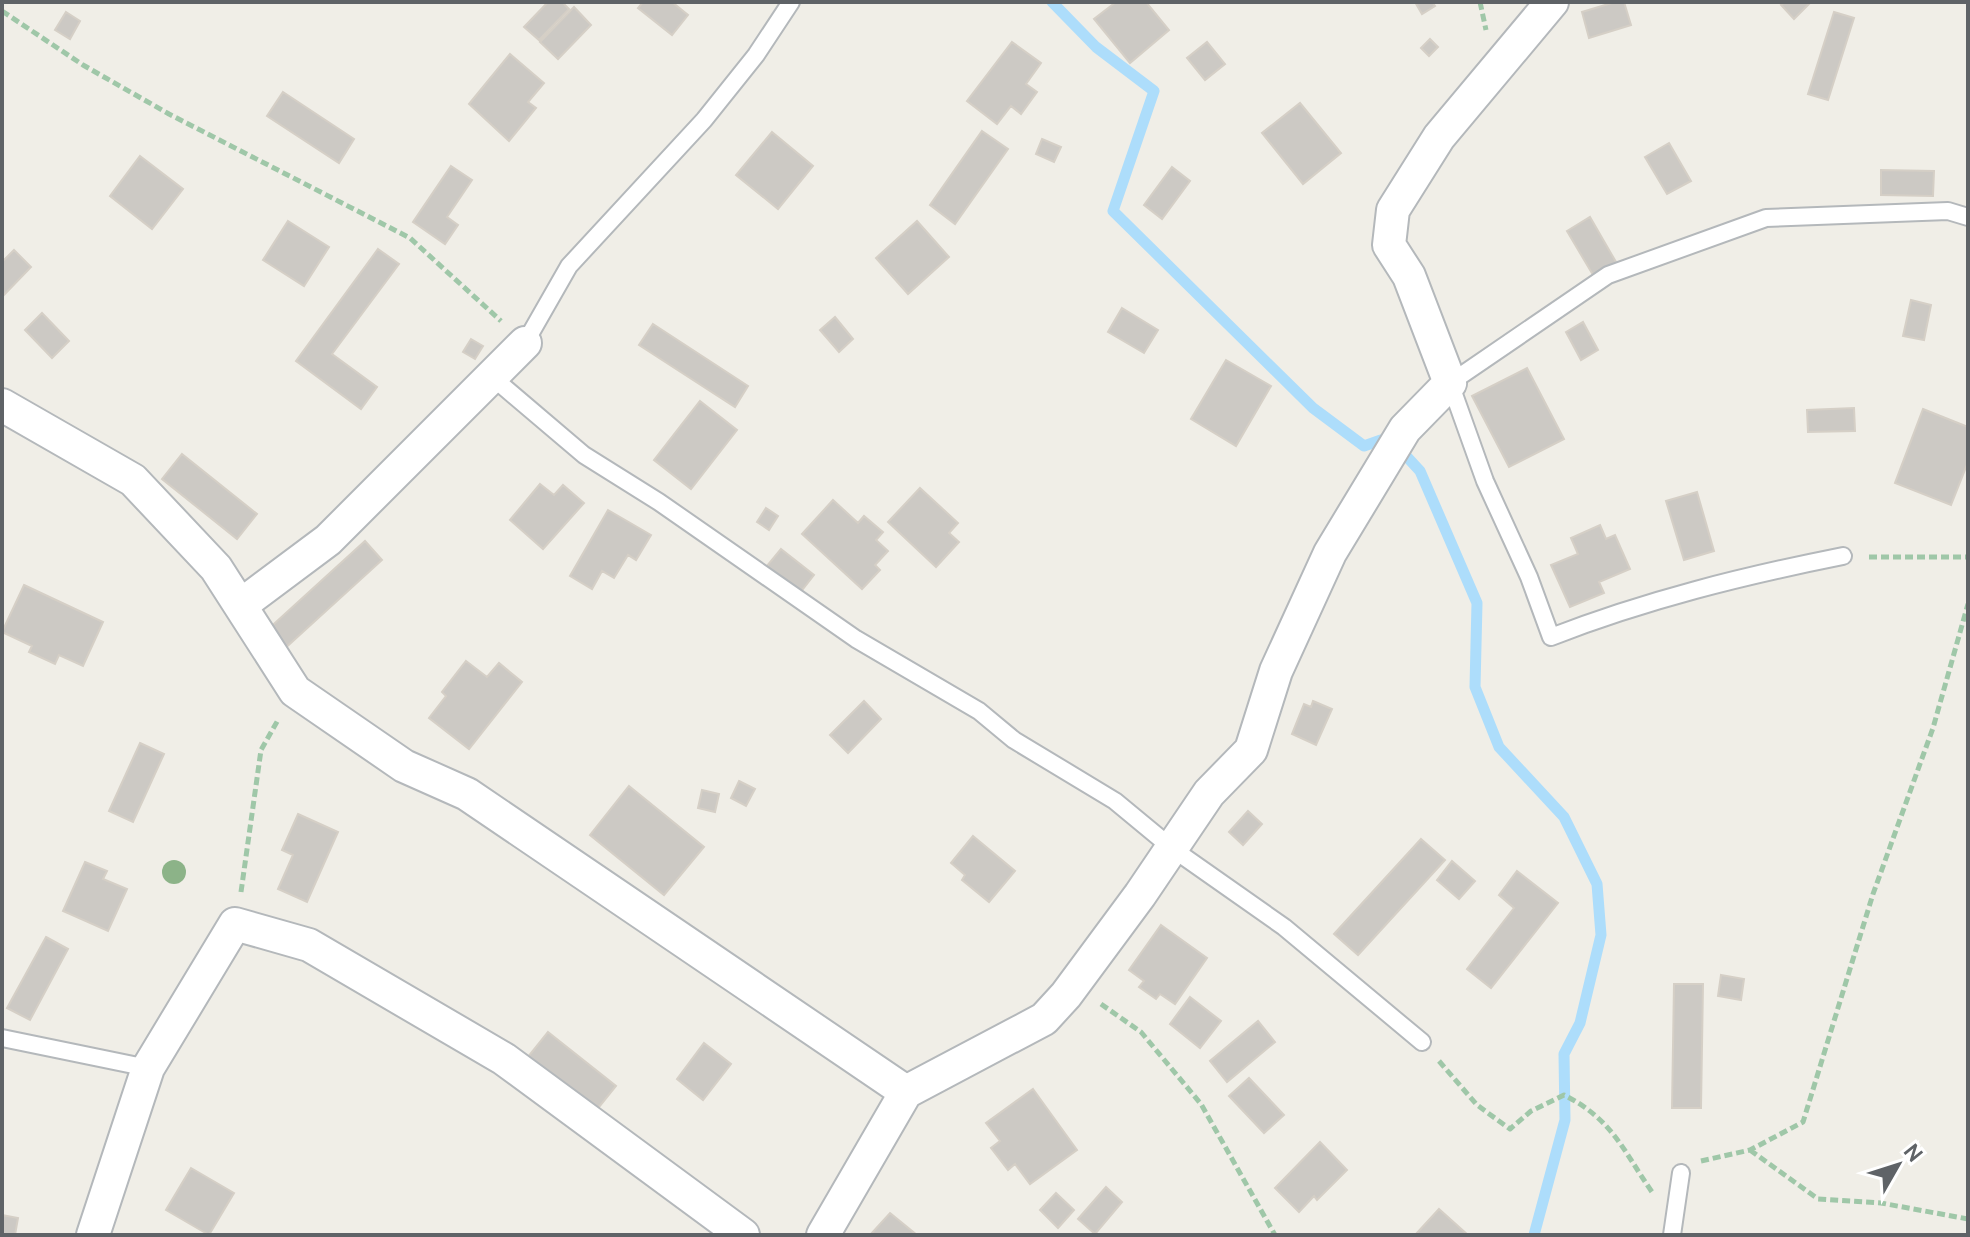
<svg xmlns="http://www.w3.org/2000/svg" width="1970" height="1237" viewBox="0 0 1970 1237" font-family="Cabin,sans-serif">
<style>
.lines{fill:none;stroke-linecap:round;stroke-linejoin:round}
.stream{stroke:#adddfb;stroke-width:11}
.building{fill:#ccc9c4;stroke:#d5cfc6;stroke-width:2}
.lane-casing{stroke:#b4b8bb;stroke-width:20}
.street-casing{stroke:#b4b8bb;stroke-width:36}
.path{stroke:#9fc7a8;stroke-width:5;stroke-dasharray:8 4;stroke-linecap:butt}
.lane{stroke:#fff;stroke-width:16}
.street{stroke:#fff;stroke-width:32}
.tree{fill:#8cb388}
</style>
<rect width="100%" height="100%" fill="#f0eee7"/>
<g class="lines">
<path class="stream" d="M1052 2 1096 47 1154 91 1113 211 1313 408 1364 446 1381 440 1396 445 1420 471 1477 603 1475 687 1499 747 1564 817 1597 884 1601 935 1580 1023 1564 1054 1565 1120 1534 1235"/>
</g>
<path class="building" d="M548 2H562L569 9 539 40 524 27Z
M643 2H672L688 15 672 35 638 8Z
M1116 2H1146L1169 30 1130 63 1094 19Z
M1415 2H1432L1435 6 1422 14Z
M1615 2H1624L1631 25 1589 38 1582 12Z
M1785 2H1811L1794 19 1781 5Z
M574 7 591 25 558 59 540 42Z
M66 12 80 21 70 39 55 30Z
M1834 12 1854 18 1828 100 1808 94Z
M1430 39 1438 47 1429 56 1421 48Z
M1012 42 1041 63 1026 84 1037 92 1021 114 1011 106 997 124 967 101Z
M1207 42 1225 64 1205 80 1187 58Z
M510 54 544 83 528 102 536 108 509 141 469 104Z
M283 92 354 139 339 163 267 116Z
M1300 103 1341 153 1303 184 1262 133Z
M982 131 1008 149 955 224 930 205Z
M772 132 813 166 778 209 736 175Z
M1042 139 1061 147 1054 162 1036 154Z
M1669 143 1691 181 1667 194 1645 157Z
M140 156 183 189 152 229 110 196Z
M451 166 472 180 447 217 458 225 445 244 413 222Z
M1172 167 1190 181 1162 219 1144 205Z
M1881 170 1934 171 1933 196 1881 195Z
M1590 217 1616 262 1593 275 1567 231Z
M288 221 329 247 304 286 263 260Z
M917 221 949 257 908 294 876 258Z
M378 249 399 264 332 354 377 387 361 409 296 361Z
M14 250 31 267 2 297V262Z
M1911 300 1931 305 1924 340 1903 336Z
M1122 308 1158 330 1144 353 1108 332Z
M42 313 69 341 52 358 25 330Z
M835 317 853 339 839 352 820 330Z
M1583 322 1598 350 1581 360 1566 332Z
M653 324 748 386 735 407 639 345Z
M471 339 483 346 475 359 463 352Z
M1226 360 1271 386 1236 446 1191 419Z
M1527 368 1564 439 1509 467 1472 396Z
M700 401 737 430 691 489 654 460Z
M1854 408 1855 431 1808 432 1807 410Z
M1923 409 1968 427V462L1951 505 1895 483Z
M182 454 257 514 237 539 162 479Z
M540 484 554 495 563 485 584 503 543 549 510 520Z
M920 488 958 523 949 533 959 542 936 567 888 522Z
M1697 492 1714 551 1684 560 1666 501Z
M833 500 858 523 864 516 883 532 876 540 888 551 875 565 880 570 862 589 802 534Z
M766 508 778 516 769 530 757 522Z
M608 510 651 535 636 560 628 555 614 578 602 571 592 589 570 576Z
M1600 525 1606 539 1615 535 1630 569 1599 582 1604 593 1570 607 1551 565 1578 554 1571 538Z
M365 541 382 560 282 651 265 632Z
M781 549 814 575 799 594 766 567Z
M24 585 103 622 83 666 59 655 55 664 29 652 32 646 2 632Z
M466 661 487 677 499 663 522 682 469 749 429 718 446 696 442 692Z
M864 701 881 719 848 753 830 735Z
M1313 701 1332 709 1316 745 1292 734 1304 704 1311 707Z
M140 743 164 754 133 822 109 811Z
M739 781 755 789 746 806 731 798Z
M629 786 704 847 664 895 590 835Z
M702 790 719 794 715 812 698 808Z
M1248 811 1262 824 1243 845 1229 832Z
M298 814 338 832 307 902 278 889 293 855 282 850Z
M973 836 1015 871 989 902 962 880 965 875 951 863Z
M1421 839 1445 860 1358 955 1334 934Z
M1452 861 1475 881 1459 899 1437 880Z
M85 862 107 871 103 879 127 889 108 931 63 911Z
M1517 871 1558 903 1491 988 1467 969 1514 908 1499 895Z
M1161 925 1207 958 1175 1004 1160 994 1156 999 1139 987 1144 981 1129 970Z
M46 937 68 949 30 1020 7 1008Z
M1721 975 1744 979 1741 1000 1718 996Z
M1674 984H1703L1701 1108H1672Z
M1190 997 1221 1021 1200 1048 1170 1024Z
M1258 1021 1275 1042 1227 1082 1210 1061Z
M548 1032 616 1086 595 1112 527 1058Z
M704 1043 731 1064 703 1100 677 1079Z
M1249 1078 1284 1115 1264 1133 1229 1096Z
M1033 1089 1077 1150 1030 1184 1015 1164 1008 1170 991 1148 1000 1141 986 1123Z
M1320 1142 1347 1170 1317 1200 1314 1196 1299 1212 1275 1188Z
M191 1168 234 1193 209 1235 166 1210Z
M1106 1187 1122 1202 1095 1234 1078 1219Z
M1056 1193 1074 1210 1058 1228 1040 1210Z
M1439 1209 1468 1235H1415Z
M890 1213 917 1235H870Z
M2 1215 18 1218 15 1235 2 1234Z"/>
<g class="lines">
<defs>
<path id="lane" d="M525 343 569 266 704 120 756 55 791 2
M491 376 584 455 659 502 856 639 979 711 1014 740 1115 801 1173 849 1284 927 1422 1042
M1843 556C1743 576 1646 600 1551 637L1529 577 1485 481 1450 383 1608 275 1766 218 1948 211 1968 217
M2 1038 148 1068
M1672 1235 1681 1173"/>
<path id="street" d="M2 405 133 480 216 568 295 691 404 766 467 794 906 1092
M241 605 328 540 525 343
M93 1235 148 1068 235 924 309 945 504 1059 743 1235
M823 1235 906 1092 1044 1019 1066 995 1140 895 1209 793 1251 750 1276 671 1330 553 1405 429 1450 383 1409 276 1389 245 1393 210 1439 137 1552 2"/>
</defs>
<use href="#lane" class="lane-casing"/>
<use href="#street" class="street-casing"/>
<path class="path" d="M1480 2 1486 30
M2 11 83 65 169 114 410 238 501 321
M1869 557H1968
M241 892 261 750 278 720
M1101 1004 1141 1032 1201 1104 1275 1235
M1439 1061 1477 1105 1510 1129 1531 1111 1564 1095C1612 1119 1623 1150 1652 1192
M1750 1150 1818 1199 1881 1203 1968 1219
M1701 1161 1750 1150 1803 1122 1873 894 1933 728 1968 604"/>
<use href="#lane" class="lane"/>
<use href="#street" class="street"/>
</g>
<circle class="tree" cx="174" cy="872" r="12"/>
<rect width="1970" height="1237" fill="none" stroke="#5f6367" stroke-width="8"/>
<g transform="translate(1898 1165) rotate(51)" stroke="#ffffff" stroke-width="6" paint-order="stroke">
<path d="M0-6L14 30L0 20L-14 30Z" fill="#5f6367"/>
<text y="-12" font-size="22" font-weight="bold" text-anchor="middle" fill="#5f6367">N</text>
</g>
</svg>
